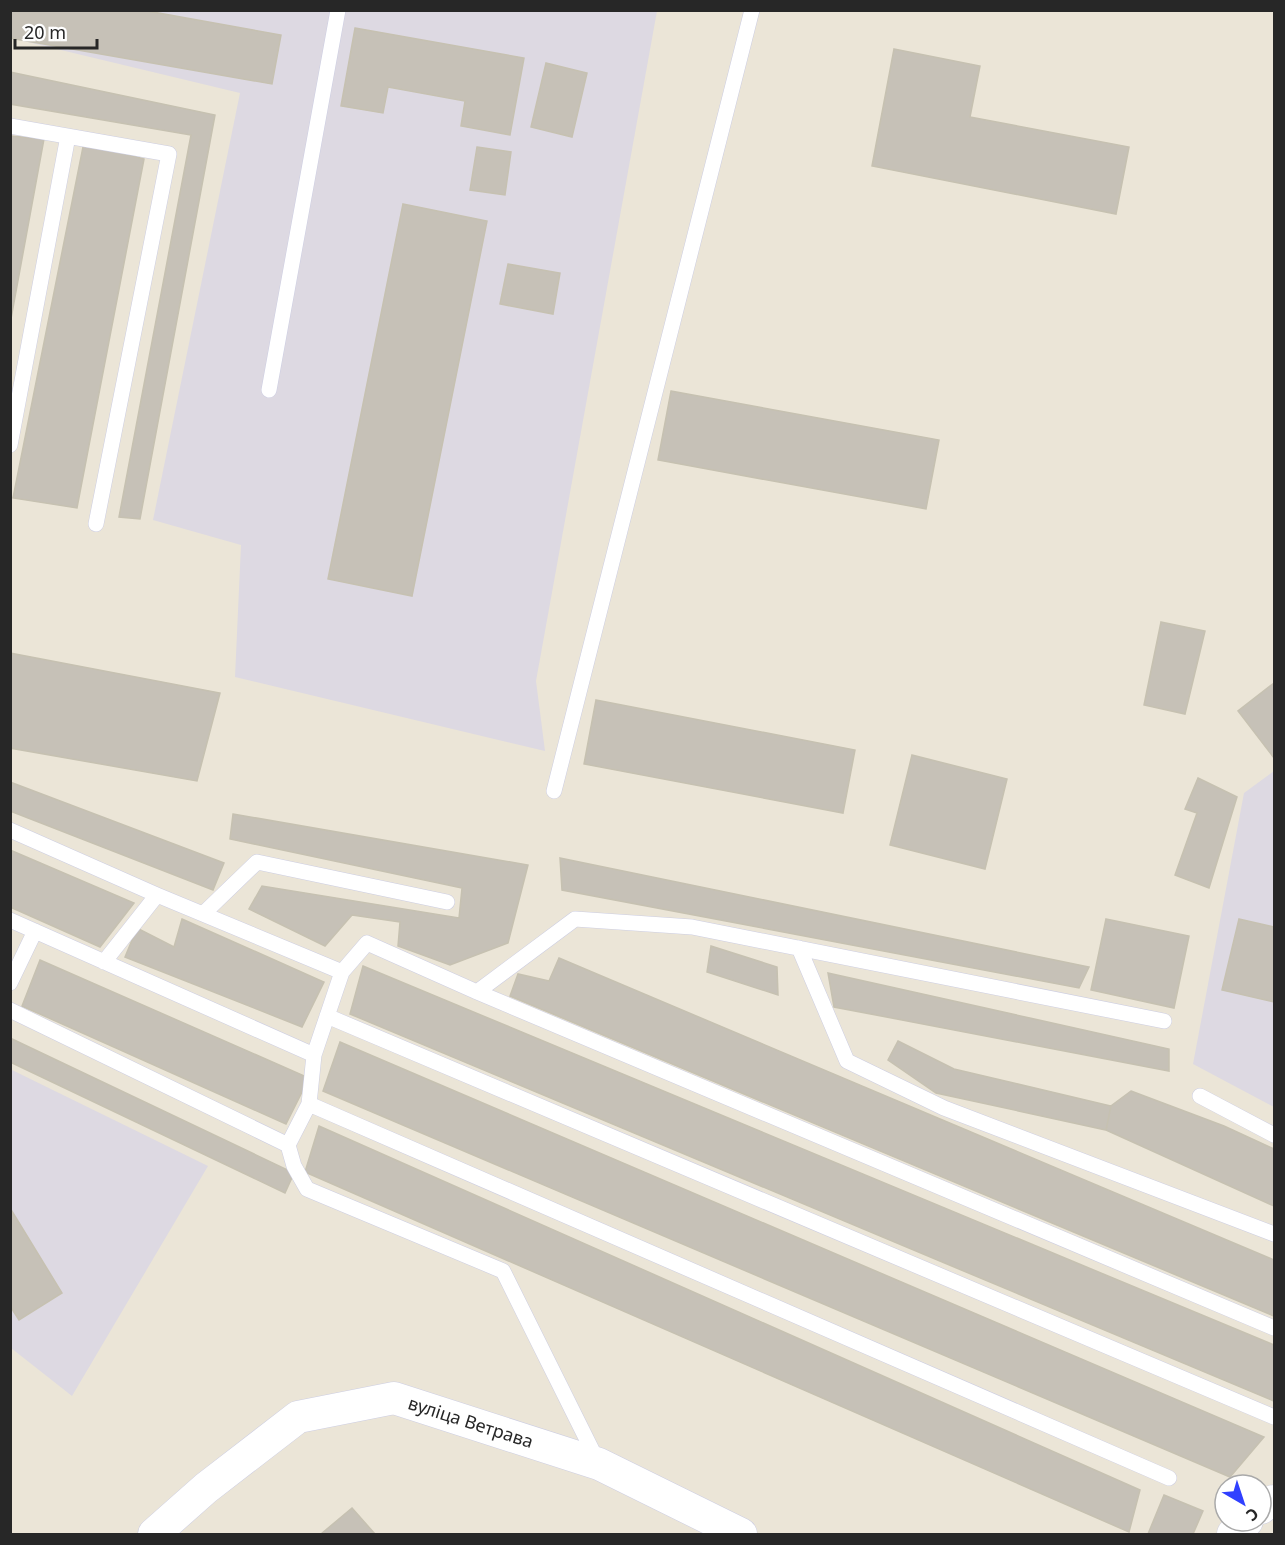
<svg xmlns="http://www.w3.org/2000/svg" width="1285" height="1545" viewBox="0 0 1285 1545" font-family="'Noto Sans',sans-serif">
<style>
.industrial{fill:#ddd9e2}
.building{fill:#c6c1b7;stroke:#c6c1b1;stroke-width:1.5}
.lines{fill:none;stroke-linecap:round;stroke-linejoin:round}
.service-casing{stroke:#cdcee2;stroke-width:16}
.minor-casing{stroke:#cdcee2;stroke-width:33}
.service{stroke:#fff;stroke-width:15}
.minor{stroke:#fff;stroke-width:32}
.labels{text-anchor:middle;stroke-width:5;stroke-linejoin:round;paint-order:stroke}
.street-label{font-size:18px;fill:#272727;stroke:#fff}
</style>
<rect width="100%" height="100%" fill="#ebe5d7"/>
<path class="industrial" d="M11 10 657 11 536 681 545 751 235 677 241 545 153 520 240 93 11 38Z
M1274 771V1107L1193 1064 1244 793Z
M10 1069 208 1166 72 1396 11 1348Z"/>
<path class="building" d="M10 10H142L281 35 272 84 10 38Z
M355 28 524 58 510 135 461 126 465 101 388 87 383 113 341 106Z
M894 49 980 66 970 117 1129 147 1116 214 872 166Z
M546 63 587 73 572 137 531 127Z
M10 72 215 115 140 519 119 517 191 135 10 104Z
M10 136 44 139 10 324Z
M84 142 144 159 77 508 13 498Z
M477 147 511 152 505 195 470 190Z
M403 204 487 221 412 596 328 579Z
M508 264 560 273 553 314 500 304Z
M671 391 939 440 926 509 658 460Z
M1161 622 1205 631 1185 714 1144 705Z
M10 653 220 693 197 781 10 748Z
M1274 683V758L1238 711Z
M596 700 855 750 843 813 584 764Z
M912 755 1007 779 985 869 890 845Z
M1198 778 1237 797 1209 888 1175 875 1197 813 1185 809Z
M10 782 224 863 213 890 10 811Z
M233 814 528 865 508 943 450 965 398 946 400 922 352 915 325 946 249 909 262 886 459 918 462 888 230 839Z
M10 850 134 903 100 947 10 907Z
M560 858 1089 967 1079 988 562 890Z
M182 919 324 982 302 1027 125 957 137 928 174 947Z
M1106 919 1189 936 1174 1008 1091 990Z
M1239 919 1274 927V1002L1222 990Z
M711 946 777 967 778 995 707 972Z
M559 958 1274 1260V1316L510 996 518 974 549 981Z
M40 960 309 1078 286 1124 22 1006Z
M363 966 1274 1345V1401L350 1014Z
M828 973 1169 1049V1071L834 1007Z
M10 1038 294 1173 285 1193 10 1062Z
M898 1041 954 1069 1111 1106 1106 1130 936 1093 888 1060Z
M340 1042 1264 1437 1230 1477 323 1091Z
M1131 1091 1224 1126 1274 1149V1206L1106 1130 1111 1106Z
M319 1126 1140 1490 1129 1532 305 1172Z
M10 1208 62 1293 19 1320 10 1306Z
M1164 1495 1203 1511 1193 1534H1148Z
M352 1508 375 1534H321Z"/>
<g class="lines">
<defs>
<path id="service" d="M10 126 169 154 96 524
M269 390 338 10
M10 445 68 136
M554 791 752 10
M10 830 157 895 342 972
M203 914 257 862 447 902
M10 920 314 1055
M799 948 847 1061 944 1108 1274 1234
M104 962 157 895
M10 983 35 931
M477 992 575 919 692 927 1164 1021
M10 1010 288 1145 294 1166 307 1189 503 1271 598 1462
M327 1016 1274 1417
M1200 1096 1274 1135
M309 1104 1169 1478
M288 1145 309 1104 314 1055 342 972 367 943 477 992 1274 1328"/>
<g id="minor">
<path d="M1261 1508 1267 1503 1274 1501"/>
<path id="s1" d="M154 1534 206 1488 298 1417 394 1398 599 1464 741 1534"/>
<path d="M1233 1534 1247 1521"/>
</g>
</defs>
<use href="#service" class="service-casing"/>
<use href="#minor" class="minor-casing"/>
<use href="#service" class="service"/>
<use href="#minor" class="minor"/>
</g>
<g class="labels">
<g class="street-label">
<text dy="6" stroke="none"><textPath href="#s1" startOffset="364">вуліца Ветрава</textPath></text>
</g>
</g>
<rect width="1285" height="1545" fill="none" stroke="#272727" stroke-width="24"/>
<g transform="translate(1243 1503) rotate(141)"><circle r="28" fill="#ffffff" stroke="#a9a9a9" stroke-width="1.5"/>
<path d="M0-4.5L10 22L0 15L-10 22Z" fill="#3040ff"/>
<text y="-9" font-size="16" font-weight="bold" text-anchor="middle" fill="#272727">С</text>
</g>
<path d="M15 39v9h82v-9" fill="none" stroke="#272727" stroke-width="3"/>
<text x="24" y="39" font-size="18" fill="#272727" stroke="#ffffff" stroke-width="4.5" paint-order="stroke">20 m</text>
</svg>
